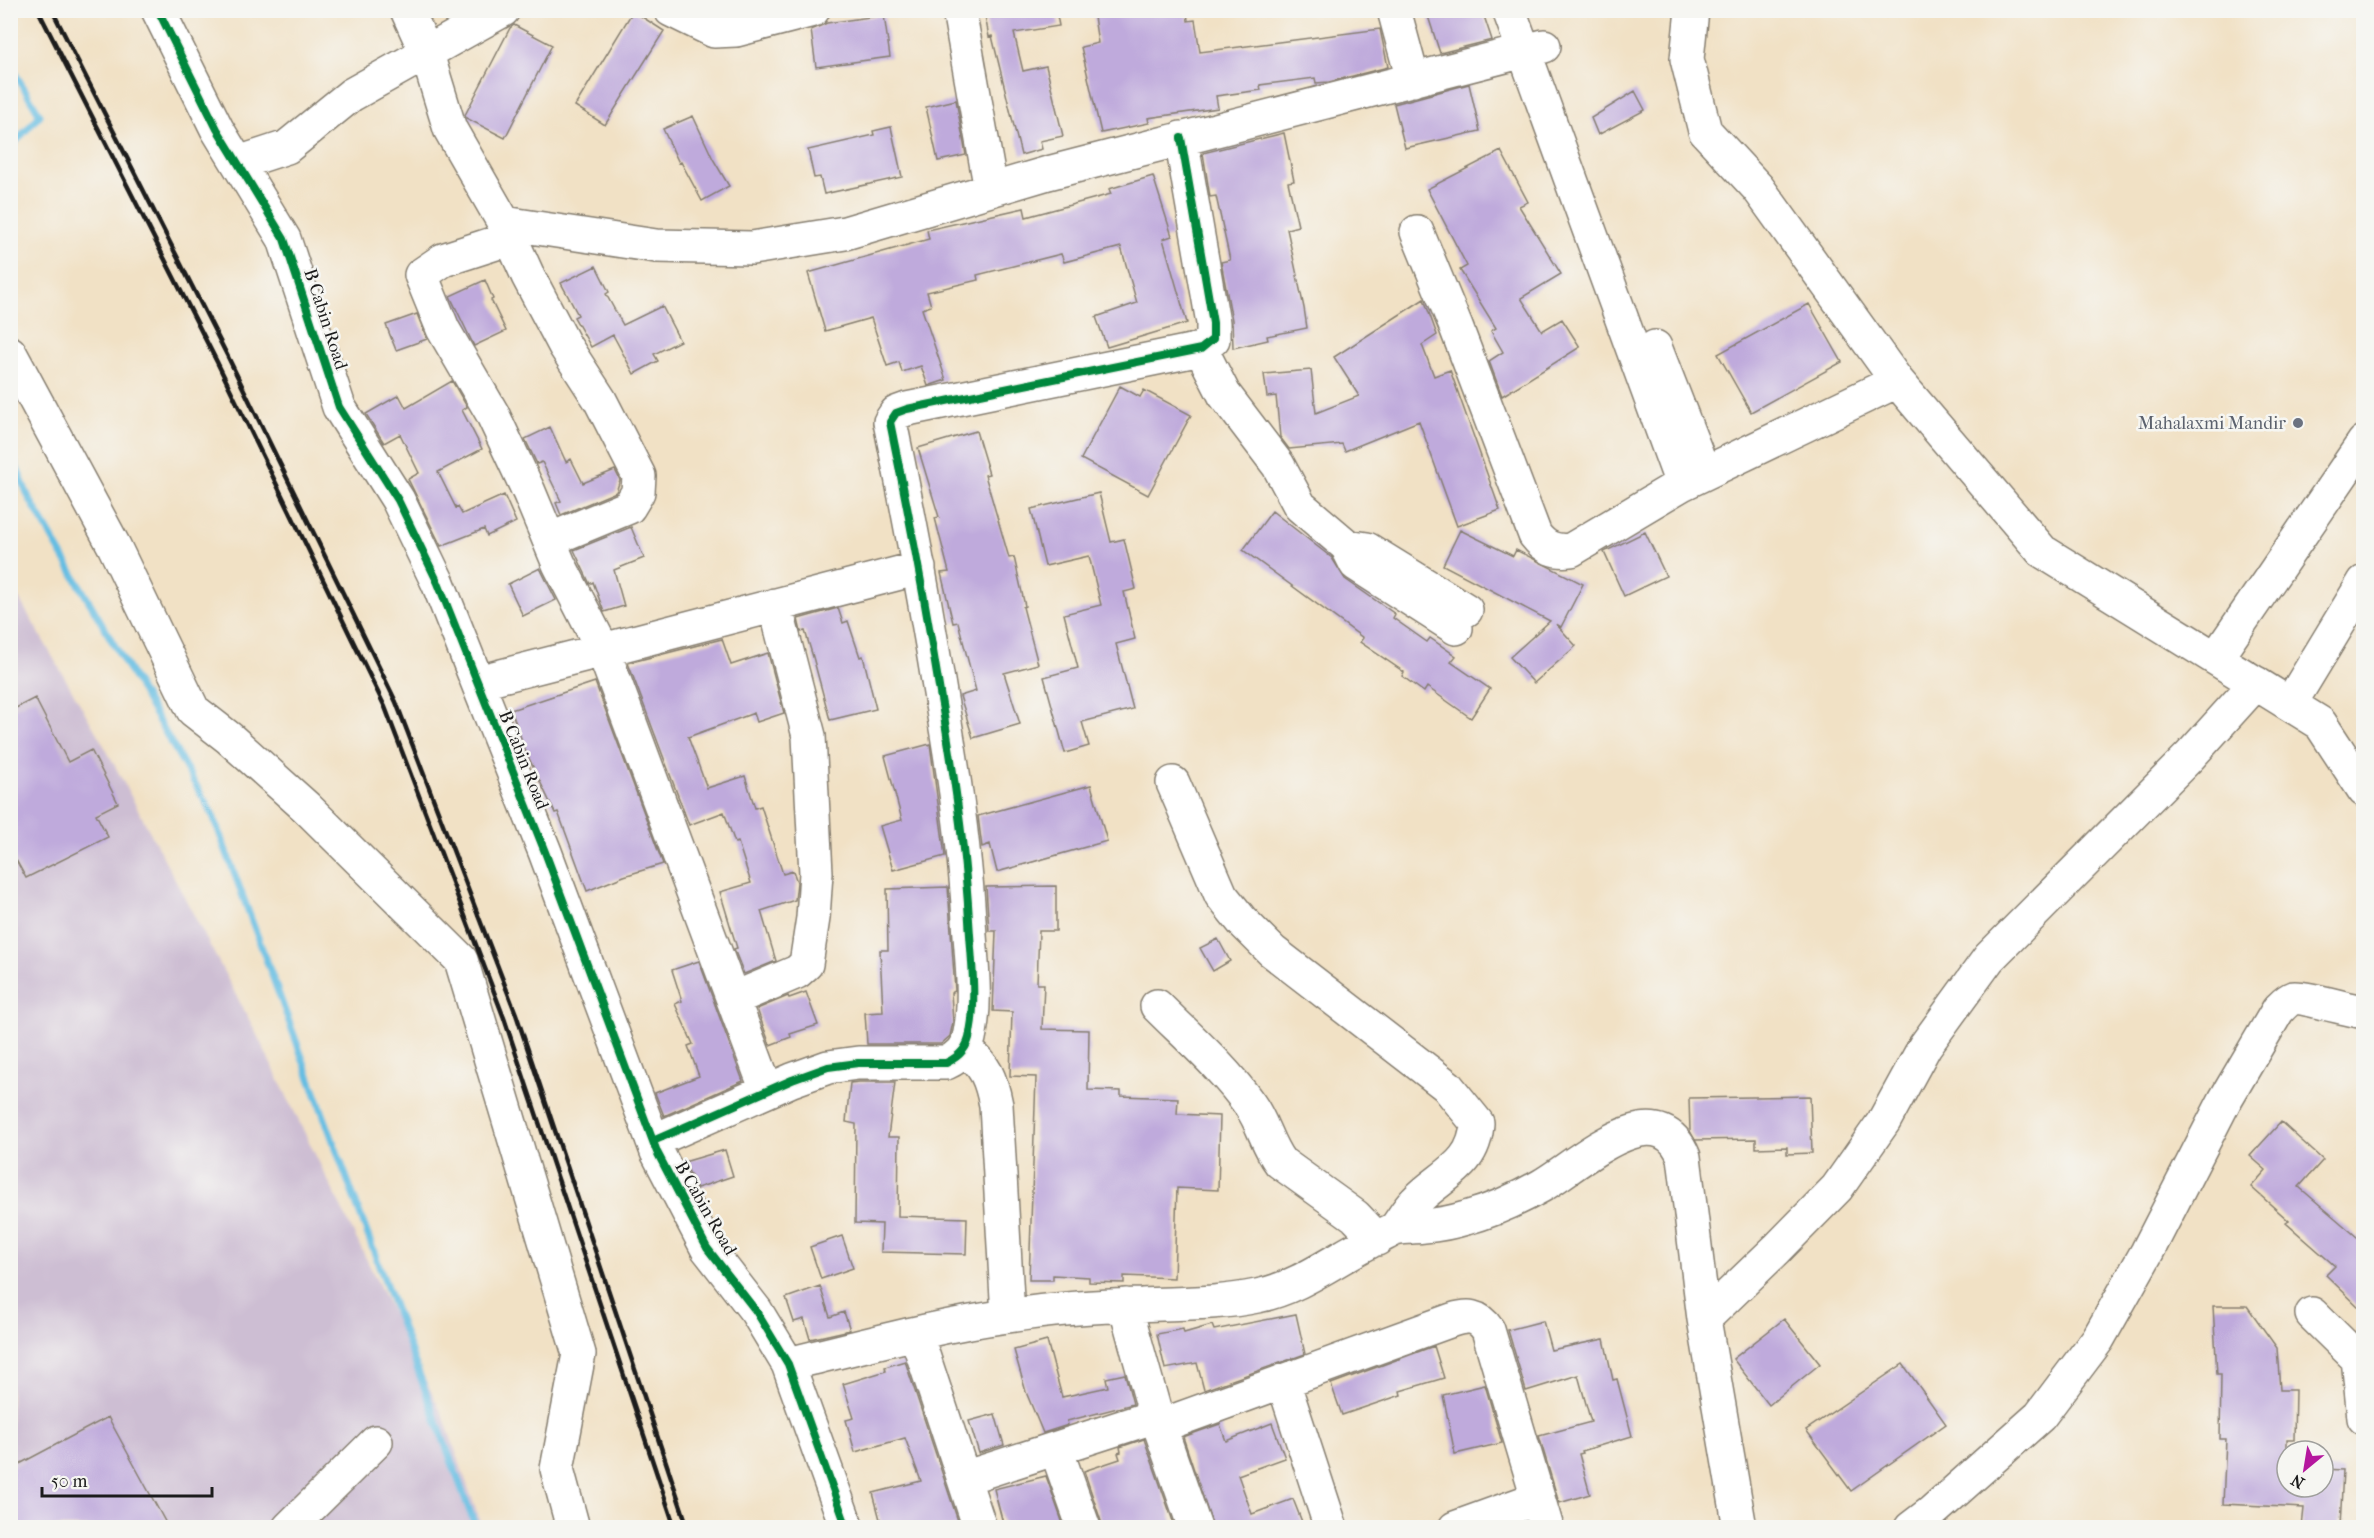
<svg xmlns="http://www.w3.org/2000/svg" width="2374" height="1538" viewBox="0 0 2374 1538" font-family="'IM FELL French Canon',serif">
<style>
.industrial{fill:#cdbed3}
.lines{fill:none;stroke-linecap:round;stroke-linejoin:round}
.stream{stroke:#65bde2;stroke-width:7}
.building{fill:#bfaadc}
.minor-casing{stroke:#867e70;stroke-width:36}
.minor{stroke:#fff;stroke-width:33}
.rail{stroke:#1c1c1c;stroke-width:4.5}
.cycleway-casing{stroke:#f6f6f2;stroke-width:11}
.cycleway{stroke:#00873e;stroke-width:8}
.worship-dot{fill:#6b7280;stroke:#f6f6f2;stroke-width:2}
.labels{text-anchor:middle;stroke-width:5;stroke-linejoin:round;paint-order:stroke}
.street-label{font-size:18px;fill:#1c1c1c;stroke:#f6f6f2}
.worship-label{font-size:18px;fill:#5b616d;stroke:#f6f6f2;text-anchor:end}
</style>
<rect width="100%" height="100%" fill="#f6f6f2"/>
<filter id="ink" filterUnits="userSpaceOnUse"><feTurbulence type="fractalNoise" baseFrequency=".0167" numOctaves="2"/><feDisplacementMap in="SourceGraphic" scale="12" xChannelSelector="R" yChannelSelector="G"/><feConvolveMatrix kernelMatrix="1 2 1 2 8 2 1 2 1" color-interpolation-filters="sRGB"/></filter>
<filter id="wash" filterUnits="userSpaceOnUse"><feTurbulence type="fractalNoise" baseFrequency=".008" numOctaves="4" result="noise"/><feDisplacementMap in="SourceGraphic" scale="24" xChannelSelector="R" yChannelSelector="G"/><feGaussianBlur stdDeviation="1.35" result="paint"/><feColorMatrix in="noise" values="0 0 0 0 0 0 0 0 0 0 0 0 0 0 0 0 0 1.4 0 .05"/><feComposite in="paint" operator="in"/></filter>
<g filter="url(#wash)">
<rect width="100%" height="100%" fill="#f1e1c5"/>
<path class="industrial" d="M10 583 106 749 253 1027 444 1418 482 1527H11Z"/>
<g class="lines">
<path class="stream" d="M10 65 40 115 10 148
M10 451 29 498 212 813 476 1528"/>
</g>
<g id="blocks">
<path class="building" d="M984 10H1056L1059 26 1014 33 1023 71 1046 66 1063 136 1040 141 1042 149 1021 155 992 36 989 37Z
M1093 10H1187L1188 21 1195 20 1200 52 1380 29 1388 67 1329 82 1316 83 1315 78 1260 85 1261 90 1216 96 1218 108 1148 118 1149 123 1101 133 1081 47 1098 43Z
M1426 10H1482L1492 40 1440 53Z
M633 11 664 31 605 125 575 106Z
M884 15 890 57 816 67 811 30 827 23Z
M514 25 552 45 505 138 466 118 465 115 510 28Z
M1469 84 1480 131 1405 148 1394 104Z
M1635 91 1645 110 1598 135 1591 118Z
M956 100 966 155 938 161 926 107Z
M693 116 713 159 729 186 702 201 681 162 679 163 663 129Z
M891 127 902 177 824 194 820 177 814 178 808 150 874 135 873 131Z
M1284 133 1294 181 1288 182 1298 226 1287 229 1304 308 1307 328 1267 336 1268 340 1233 348 1232 320 1221 262 1230 260 1216 196 1210 197 1203 153Z
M1501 151 1528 202 1519 206 1561 274 1521 298 1542 331 1562 319 1580 347 1502 396 1489 361 1503 352 1491 331 1496 328 1460 270 1467 266 1427 189Z
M1153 176 1172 236 1163 239 1187 323 1107 347 1096 317 1137 303 1121 247 1064 262 1061 254 977 275 978 280 927 292 931 306 922 309 946 380 928 386 921 366 902 372 899 362 887 366 871 318 825 331 808 273 929 239 927 230 1024 208 1026 217 1111 194 1109 189Z
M596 266 609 292 606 294 623 325 662 306 680 341 654 354 658 361 634 374 613 335 591 347 574 317 578 315 561 283Z
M485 280 493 299 491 300 506 331 474 346 450 296Z
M1424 299 1437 335 1422 345 1434 376 1450 370 1500 510 1457 526 1419 421 1345 451 1342 444 1289 449 1280 437 1276 396 1267 397 1264 374 1311 370 1316 413 1359 396 1334 357Z
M1809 304 1842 362 1751 412 1718 354Z
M417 314 427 339 396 350 386 325Z
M452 381 467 407 462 410 482 449 438 472 456 508 458 507 462 514 504 495 516 522 487 536 484 529 441 546 408 479 419 473 400 434 384 443 366 414 399 395 406 408Z
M1120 386 1140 397 1144 390 1191 415 1148 495 1081 459Z
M550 427 566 462 571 459 583 483 615 470 620 480 616 492 561 515 556 503 561 501 542 462 537 464 525 439Z
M976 431 989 474 985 475 1009 558 1014 557 1025 606 1023 607 1038 664 1004 673 1020 724 973 738 960 696 976 691 958 622 953 623 941 573 949 572 935 518 939 517 918 448Z
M1099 493 1111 542 1124 539 1136 589 1124 592 1135 639 1116 644 1133 709 1082 722 1089 746 1065 753 1044 677 1078 668 1064 614 1101 605 1089 556 1045 566 1031 509Z
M1272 511 1332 558 1345 579 1395 614 1393 618 1427 642 1430 638 1456 656 1451 662 1490 689 1471 718 1427 687 1424 692 1402 676 1404 672 1360 642 1363 638 1243 550Z
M631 527 644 558 614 570 624 606 604 612 593 582 590 584 574 550Z
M1460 530 1513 556 1516 550 1583 584 1561 627 1556 624 1576 646 1534 683 1510 657 1550 621 1443 565Z
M1645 532 1666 576 1624 596 1604 552Z
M540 568 556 600 523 616 508 584Z
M838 608 843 623 848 621 860 657 863 656 876 709 830 720 813 657 805 631 801 632 798 619Z
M722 639 731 665 768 653 784 713 757 722 754 713 688 737 707 788 745 776 755 808 761 806 783 874 793 871 797 882 795 900 761 911 776 961 744 974 734 949 737 948 720 892 751 883 738 842 735 843 724 812 689 825 628 663Z
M595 682 663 864 624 876 587 891 558 812 555 813 526 752 511 710Z
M35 698 68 762 91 750 118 803 96 814 108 837 26 878 10 849V711Z
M930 744 945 856 893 870 880 826 902 820 885 756Z
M1091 785 1107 841 997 872 990 844 982 847 978 816Z
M1056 886V931H1039L1037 984H1044L1042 1029 1089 1030 1088 1090 1121 1091V1096L1178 1098 1177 1114 1220 1116 1218 1190 1177 1188 1174 1278 1124 1276V1283L1089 1282V1277L1053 1275V1280H1029L1036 1077 1010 1076 1012 1012 993 1011 996 931H989L986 887Z
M948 887 955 991 951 993 953 1022 950 1036 941 1044H867L865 1013 883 1012 880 950H888L887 889Z
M1218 939 1230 961 1213 971 1200 948Z
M699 961 743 1081 664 1116 655 1093 699 1076 688 1046 693 1044 675 1004 682 1001 672 970Z
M806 992 818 1025 790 1034 791 1037 770 1045 757 1009 788 996 789 998Z
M859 1082H895L888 1137H899L898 1216 967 1218 966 1254 881 1252 882 1224 855 1223 856 1124 846 1122 850 1083Z
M1810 1096 1812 1153 1787 1154V1147L1756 1148V1139L1695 1140 1690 1131 1689 1098Z
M2281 1122 2323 1160 2299 1187 2364 1243V1312L2326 1275 2335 1266 2286 1223 2289 1221 2251 1187 2266 1170 2250 1156Z
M725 1150 733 1176 697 1188 684 1162Z
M842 1236 853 1268 821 1279 810 1247Z
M820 1286 830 1317 844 1312 850 1330 810 1339 804 1319 794 1322 786 1298Z
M2213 1306H2247L2277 1348 2280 1390H2295L2294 1440H2287V1487H2323V1469L2343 1470 2340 1527H2302L2304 1508 2223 1504 2226 1439H2220L2221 1374H2217Z
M1296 1314 1305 1354 1204 1390 1197 1363 1165 1369 1157 1334 1183 1329 1184 1333 1212 1325 1214 1330Z
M1784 1319 1820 1364 1769 1405 1733 1359Z
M1543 1321 1551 1350 1604 1339 1613 1380 1617 1379 1632 1436 1582 1451 1583 1453 1579 1454 1590 1494 1559 1503 1539 1436 1591 1422 1578 1375 1526 1391 1508 1330Z
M1047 1341 1062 1397 1108 1387 1106 1378 1125 1374 1133 1404 1067 1421 1068 1425 1043 1433 1026 1392 1014 1350Z
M1434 1346 1444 1378 1400 1391 1401 1395 1342 1415 1331 1384Z
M905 1361 960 1527H882L873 1493 921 1481 905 1438 855 1452 846 1420 854 1418 843 1384 886 1371 885 1367Z
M1903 1364 1946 1424 1851 1491 1806 1430Z
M1485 1385 1502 1443 1455 1454 1443 1395Z
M995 1414 1004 1445 979 1453 969 1421Z
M108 1417 168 1527H19L10 1513V1469Z
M1272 1423 1285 1458 1238 1475 1252 1514 1293 1499 1304 1527H1213L1183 1437 1220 1424 1226 1441Z
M1144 1439 1175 1527H1103L1084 1471 1120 1459 1118 1453 1121 1452 1120 1447Z
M1046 1476 1063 1524 1050 1527H1004L994 1489Z"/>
</g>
</g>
<g filter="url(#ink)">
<use href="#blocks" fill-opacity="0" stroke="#867e70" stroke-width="1.5"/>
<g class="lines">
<defs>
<path id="minor" d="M158 10 217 129 284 239 339 407 398 500 438 583 545 852 657 1152 707 1248 756 1311 788 1364 847 1528
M407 10 427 54 450 129 504 223 528 276 565 346 600 400 639 476 638 492 629 507 549 540
M671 10 714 31 736 30 813 10
M959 10 991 190
M1394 10 1413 80
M1509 10 1682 484
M1692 10 1687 59 1705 131 1758 188 1897 381
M238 163 287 147 351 95 503 10
M504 223 656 246 752 248 845 233 1048 173 1544 46
M1417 232 1456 327 1535 535C1545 548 1555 552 1571 550L1682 484 1897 381 2042 551 2320 723 2364 790
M1655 347 1704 473
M1201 349 1224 394 1278 465 1300 506 1347 546
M10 353 114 546 193 710 229 738 306 807 461 960 579 1354 557 1469 573 1528
M1456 628 1356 564 1347 546 1367 549 1466 610
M2216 658 2364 442
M478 682 603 650 559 564 529 492 492 413 443 329 421 275 443 260 511 238
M2290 704 2364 582
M1173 783 1221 895 1242 921 1272 951 1447 1086 1477 1123C1475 1167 1440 1175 1415 1202 1407 1210 1402 1220 1395 1229
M733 999 797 972 806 964 813 918 816 873 809 736 775 605
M1157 1006C1188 1037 1224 1068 1250 1105 1263 1123 1267 1145 1280 1162L1355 1216 1377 1239
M965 1049C986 1066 991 1079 996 1105L1008 1316
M767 1091 603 650 919 568
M653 1141 792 1080 828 1067 858 1063H946C959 1057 968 1048 970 1033 977 997 971 957 969 920 965 846 954 773 941 699 926 606 909 514 890 422L896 413 907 409 1201 349 1213 339V323L1181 138
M1125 1305 1156 1416 1195 1528
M2312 1314 2364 1365
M916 1334 980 1528
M2358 1358 2364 1418
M788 1364C860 1347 934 1326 1008 1316 1052 1309 1098 1306 1142 1305 1181 1303 1219 1304 1257 1296 1299 1288 1335 1259 1373 1240 1380 1237 1388 1232 1395 1229 1404 1227 1415 1227 1424 1226 1437 1225 1453 1222 1466 1218 1491 1211 1518 1199 1541 1186 1578 1165 1657 1089 1684 1157L1704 1319
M1283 1381 1331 1528
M1160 1426 1452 1320C1468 1315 1478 1315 1488 1330L1547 1528
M1056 1449 1084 1528
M964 1478 1156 1416
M289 1528 376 1442
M1455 1528 1538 1498
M1740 1528 1704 1319 1777 1249 1837 1188 1884 1121 1925 1046 1989 958 2189 757 2256 683
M1911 1528 1932 1512 2040 1416 2098 1339 2147 1252 2225 1100 2278 1010C2282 1006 2287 1000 2293 998 2301 996 2350 1010 2364 1012"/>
</defs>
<use href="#minor" class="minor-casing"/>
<use href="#minor" class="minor"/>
<path class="rail" d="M38 10 217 362 385 707 504 1018 675 1528
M52 10 228 357 396 702 516 1014 688 1528"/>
<defs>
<path id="cycleway" d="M158 10 217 129 284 239 339 407 398 500 438 583 545 852 657 1152 707 1248 756 1311 788 1364 847 1528
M653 1141 792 1080 828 1067 858 1063H946C959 1057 968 1048 970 1033 977 997 971 957 969 920 965 846 954 773 941 699 926 606 909 514 890 422L896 413 907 409 1201 349 1213 339V323L1181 138"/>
</defs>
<use href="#cycleway" class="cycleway-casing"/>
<use href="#cycleway" class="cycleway"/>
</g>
</g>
<circle class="worship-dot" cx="2298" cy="423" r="6"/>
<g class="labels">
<g class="street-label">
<text transform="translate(326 319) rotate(72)" y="6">B Cabin Road</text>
<text transform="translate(524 760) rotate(68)" y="6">B Cabin Road</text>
<text transform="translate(706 1208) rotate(60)" y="6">B Cabin Road</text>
</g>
<g class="worship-label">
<text x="2286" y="429">Mahalaxmi Mandir</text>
</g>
</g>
<rect width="2374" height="1538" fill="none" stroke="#f6f6f2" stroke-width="36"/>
<g transform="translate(2305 1469) rotate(210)"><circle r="28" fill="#f6f6f2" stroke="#9f9f9c" stroke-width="1.5"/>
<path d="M0-4.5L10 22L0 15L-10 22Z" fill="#b5179e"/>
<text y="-9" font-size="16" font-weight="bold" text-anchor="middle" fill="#1c1c1c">N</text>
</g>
<path d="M42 1487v9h170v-9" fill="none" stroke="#1c1c1c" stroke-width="3"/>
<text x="51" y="1487" font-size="18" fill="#1c1c1c" stroke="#f6f6f2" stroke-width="4.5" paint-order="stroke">50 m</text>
</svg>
